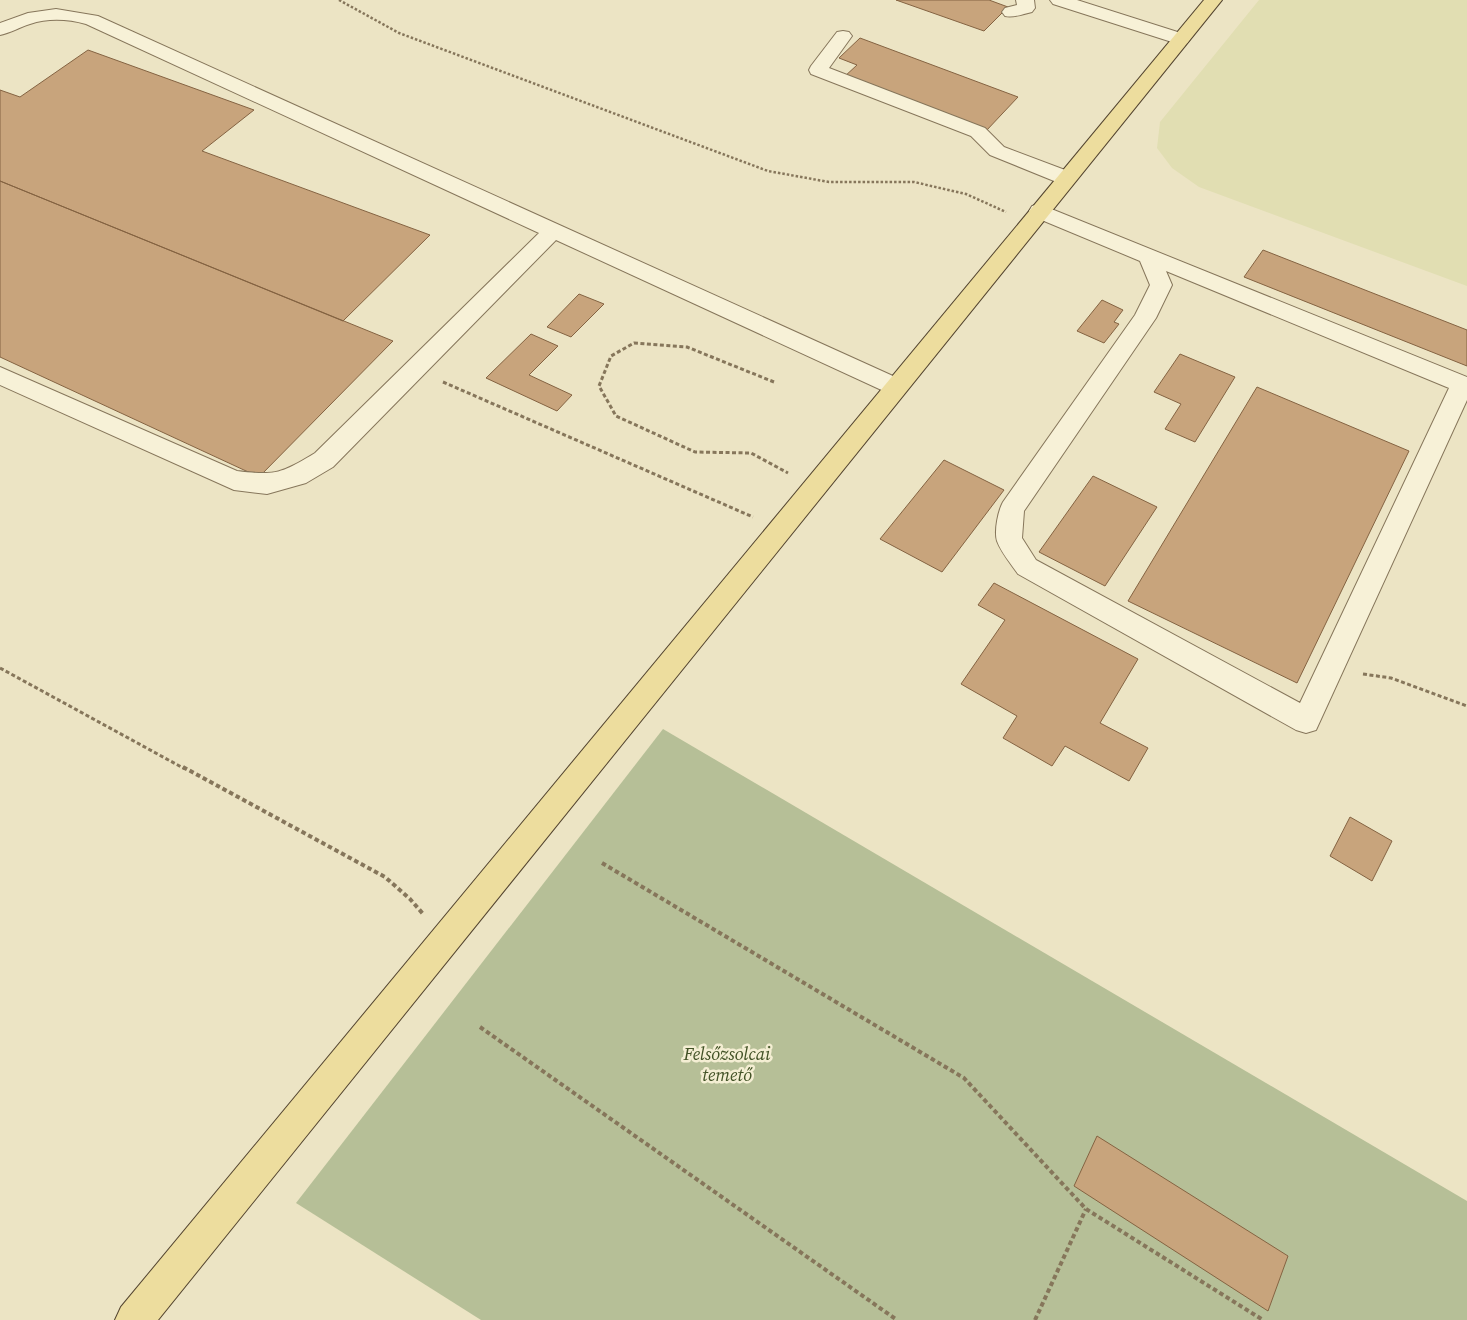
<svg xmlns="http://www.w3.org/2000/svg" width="1467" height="1320" viewBox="0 0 1467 1320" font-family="'Source Serif 4',serif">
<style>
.farmland{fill:#e1deb2}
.cemetery{fill:#b6bf97}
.building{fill:#c8a47c;stroke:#846342}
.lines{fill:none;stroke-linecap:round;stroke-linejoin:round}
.minor-casing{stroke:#86765b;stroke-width:2}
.major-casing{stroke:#53442f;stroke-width:2}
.path-far2{stroke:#86765b;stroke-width:2.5;stroke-dasharray:2.5 2;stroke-linecap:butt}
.path-far1{stroke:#86765b;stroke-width:3;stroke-dasharray:4 2.5;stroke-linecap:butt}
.path{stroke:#86765b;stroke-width:4;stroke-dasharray:4.5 3;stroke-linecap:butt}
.minor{fill:#f7f1d7;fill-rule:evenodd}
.major{fill:#eddd9e;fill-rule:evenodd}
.labels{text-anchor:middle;stroke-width:5;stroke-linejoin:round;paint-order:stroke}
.near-park-label{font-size:18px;font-style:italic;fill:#425226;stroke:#f4eed3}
</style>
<rect width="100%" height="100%" fill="#ece4c4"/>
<path class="farmland" d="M1259 0H1467V286L1199 187 1172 168 1157 148 1160 122Z"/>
<path class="cemetery" d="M663 729 1467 1201V1320H481L296 1203Z"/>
<path class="building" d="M896 0H989L1008 7 984 31Z
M860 38 1018 97 986 131 844 77 857 65 839 58Z
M88 50 254 110 202 151 430 235 343 321 0 181V90L20 97Z
M0 181 393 341 259 477 0 357Z
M1263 250 1467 330V366L1244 277Z
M579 294 604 304 571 337 547 327Z
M1102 300 1123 310 1114 322 1119 324 1104 343 1077 331Z
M531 334 558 346 529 375 572 395 557 411 486 378Z
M1180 354 1235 377 1195 442 1165 429 1181 404 1154 392Z
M1257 387 1409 451 1297 683 1128 601Z
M944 460 1004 490 942 572 880 539Z
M1093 476 1157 507 1105 586 1039 552Z
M994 583 1138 659 1100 723 1148 748 1129 781 1065 746 1052 766 1003 738 1017 716 961 684 1005 620 978 605Z
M1350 817 1392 841 1372 881 1330 856Z
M1097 1136 1288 1256 1268 1311 1074 1186Z"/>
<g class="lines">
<defs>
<path id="minor" d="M1016 0H1034L1035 8 1032 12C1023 14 1014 18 1005 16L1002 12 1005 8 1017 5Z
M1050 0H1077L1187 35 1190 39 1187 43 1181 44 1175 43 1053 4Z
M56 9 98 16 904 381 908 387 904 393 896 395 888 393 556 240 333 467 306 483 267 494 234 490 0 385V367L237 471C276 476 282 473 315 453L539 233 86 24C68 19 48 18 30 24 20 27 10 33 0 35V23L28 13Z
M843 31 849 32 852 36 829 68 985 128 1004 147 1073 173 1076 178 1073 183 1066 184 1059 183 990 155 971 136 811 74 809 70 811 66 837 32Z
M1039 204 1467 377V400L1316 730 1306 733 1296 730 1018 574C1011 564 1001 552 997 541 994 531 998 511 1003 502L1135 315 1150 285 1140 261 1032 216 1029 211 1032 206ZM1166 271 1449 388 1300 703 1036 560 1022 538 1024 511 1156 318 1172 285Z"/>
<path id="major" d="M1204 0H1222L158 1320H115L121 1307Z"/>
</defs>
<use href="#minor" class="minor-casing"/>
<use href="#major" class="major-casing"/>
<path class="path-far2" d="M339 0 399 33 768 171 829 182H914L966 194 1006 212"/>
<path class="path-far1" d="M443 382 753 517
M774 382 687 347 634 343 611 356 599 386 616 416 695 452 751 453 788 473
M0 668 185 769
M1363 674 1391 678 1467 706"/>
<path class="path" d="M183 767 385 877 410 899 424 915
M602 863 964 1078 1086 1209 1263 1320
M480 1027 897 1320
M1035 1320 1086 1209"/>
<use href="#minor" class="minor"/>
<use href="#major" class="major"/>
</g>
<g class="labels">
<g class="near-park-label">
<text x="727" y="1060">Felsőzsolcai<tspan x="727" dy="21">temető</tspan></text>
</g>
</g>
</svg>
